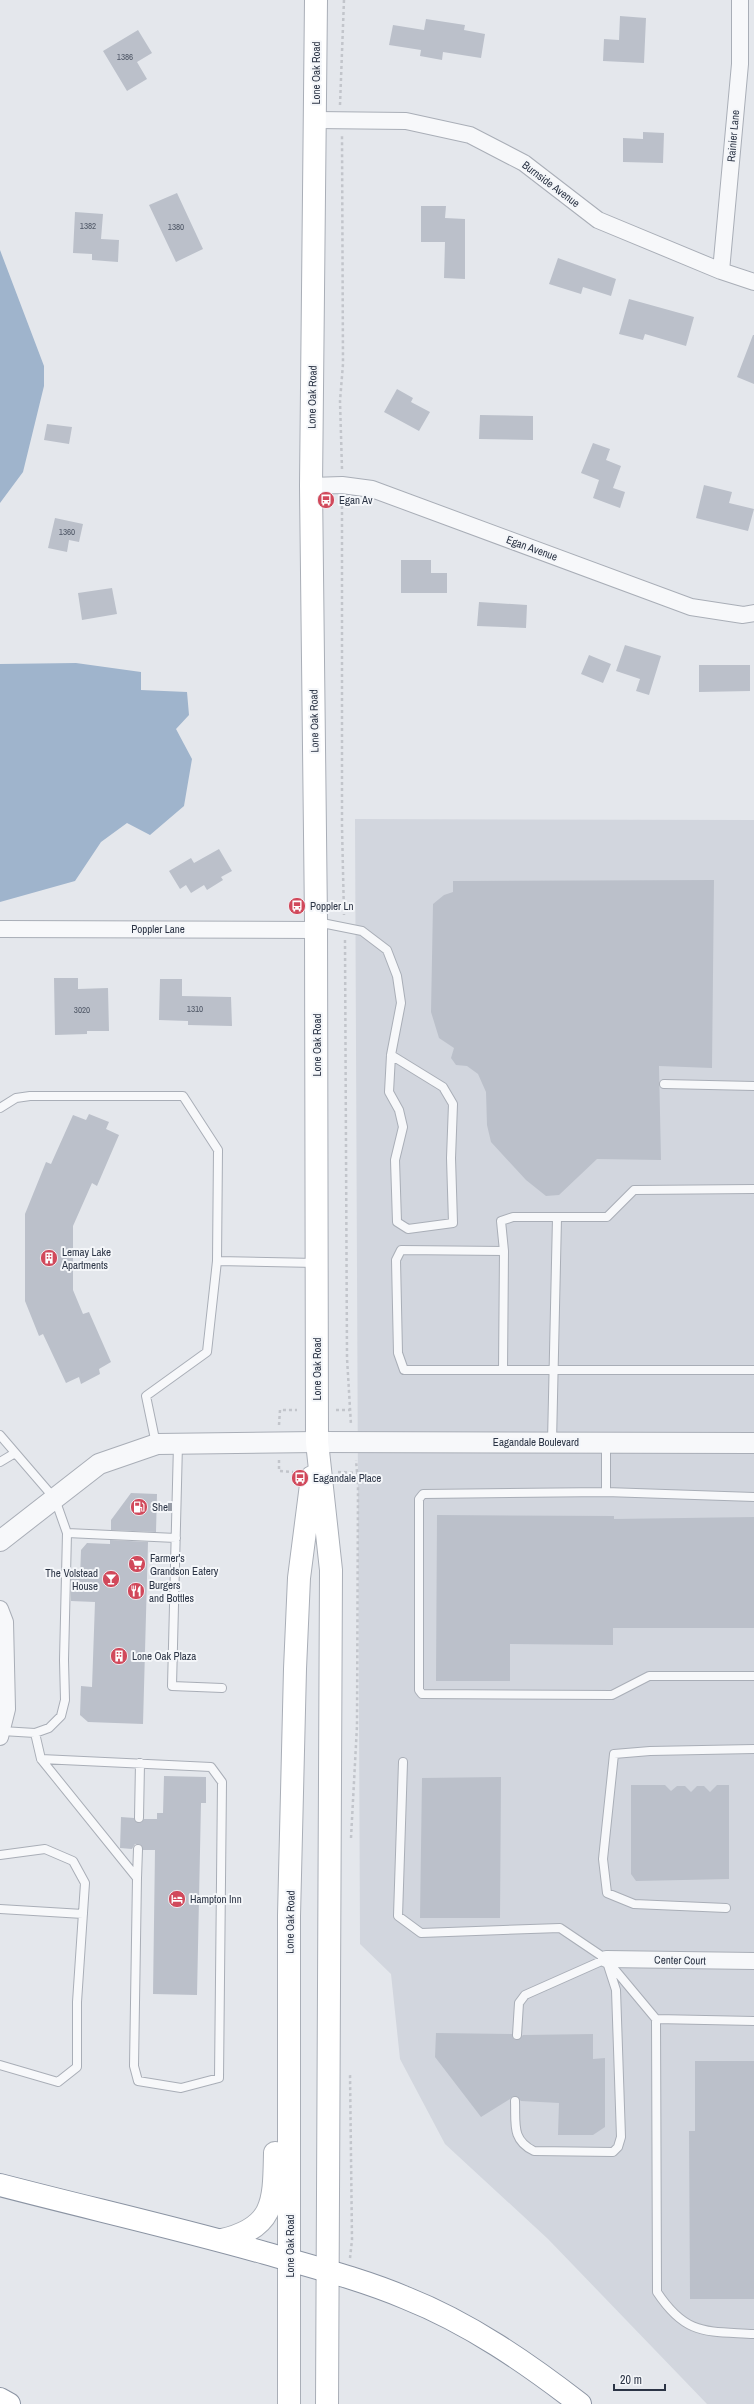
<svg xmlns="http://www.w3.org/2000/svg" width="754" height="2404" viewBox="0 0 754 2404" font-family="'Archivo Narrow',sans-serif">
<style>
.built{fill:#d2d6de}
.water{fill:#9fb4cc}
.building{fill:#bbc0ca}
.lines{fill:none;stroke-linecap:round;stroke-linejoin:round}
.service-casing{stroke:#a9aeb7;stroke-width:10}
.minor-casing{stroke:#a9aeb7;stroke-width:18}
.tertiary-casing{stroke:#a9aeb7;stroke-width:22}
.secondary-casing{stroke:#a9aeb7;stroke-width:24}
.motorway-casing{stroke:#8b94a3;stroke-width:24}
.path{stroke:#c2c5cb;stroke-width:2.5;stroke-dasharray:3 3;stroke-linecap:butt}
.service{stroke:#f7f8fa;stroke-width:8}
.minor{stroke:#f7f8fa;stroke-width:16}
.tertiary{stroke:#f7f8fa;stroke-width:20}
.secondary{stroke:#fff;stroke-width:22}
.motorway{stroke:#fff;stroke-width:22}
.labels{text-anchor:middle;stroke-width:4;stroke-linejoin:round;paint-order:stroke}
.number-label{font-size:9px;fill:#4f5766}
.street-label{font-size:11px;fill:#2b3445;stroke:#f4f6f9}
.poi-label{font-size:11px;fill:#2b3445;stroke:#f4f6f9;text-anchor:start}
</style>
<rect width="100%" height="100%" fill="#e4e7ec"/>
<path class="built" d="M355 819 754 820V2404H707L548 2239 445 2144 400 2059 391 1974 360 1944Z"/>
<path class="water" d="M0 250 44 366V386L23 472 0 503Z
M76 663 141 672V690L187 692 189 715 176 729 192 759 184 806 150 835 127 823 101 842 75 881 0 902V664Z"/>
<path class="building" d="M620 16 646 18 644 63 603 61 604 39 619 40Z
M426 19 465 25 464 30 485 34 481 58 443 52 442 60 420 56 421 50 389 45 393 25 424 30Z
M138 30 152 53 137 62 147 79 127 91 103 51Z
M643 132 664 133 663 163 623 162V138L643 139Z
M177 193 203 249 176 262 149 205Z
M421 206H446L445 218 465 219V279L444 278 445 242H421Z
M75 212 103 214 101 239 119 240 118 262 92 260V254L73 253Z
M558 258 616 279 611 296 583 287 581 294 549 284Z
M629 299 694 317 686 346 645 334 643 340 619 334Z
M753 335H754V384L737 377Z
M397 389 413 398 411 402 430 412 419 431 384 412Z
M480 415 533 416V440L479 439Z
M47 424 72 427 69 444 44 440Z
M593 443 610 449 606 460 621 466 613 488 625 492 620 508 593 498 599 480 581 473Z
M704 485 732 492 729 503 754 509 748 531 696 518Z
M55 518 83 524 79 542 69 540 67 552 48 548Z
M401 560H431V573H447V593H401Z
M112 588 117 614 82 620 78 593Z
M479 602 527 605 526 628 477 626Z
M625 645 661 656 649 695 636 691 640 679 616 671Z
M589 655 611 664 603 683 581 674Z
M699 665H750V691L699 692Z
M219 849 232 871 221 877 223 880 207 890 204 885 191 893 186 885 180 889 169 871 191 858 194 863Z
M714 880 712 1068 659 1066 661 1160 597 1159 559 1195 546 1196 526 1180 491 1142 487 1125 486 1092 478 1074 467 1066 456 1065 451 1058 454 1048 439 1038 431 1012 433 904 444 895 453 892V881Z
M54 978H78V989L108 988 109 1031H87V1034L55 1035Z
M160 979H182V996L231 997 232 1026 188 1025V1021L159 1020Z
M89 1114 109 1122 106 1129 119 1135 97 1186 92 1183 73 1226V1290L83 1314 89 1312 111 1362 99 1369 100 1374 81 1384 79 1377 66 1383 43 1334 39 1336 25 1301V1214L46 1162 51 1164 73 1115 86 1120Z
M131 1493 157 1494 156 1532 111 1530V1520Z
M437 1515 614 1516V1519L754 1517V1628H613V1645L510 1644V1681H436Z
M110 1540 148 1542 143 1724 88 1722 80 1715 81 1686 92 1687 95 1602 71 1601V1577L80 1578 81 1550 87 1543 110 1544Z
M164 1776 206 1777V1803H201L197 1995 153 1994 155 1850H143L139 1844H135L132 1849 120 1848 121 1817 134 1818 139 1823 144 1819H157V1813H163Z
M501 1777 500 1918H420L422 1778Z
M631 1785H665L671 1791 677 1786H685L691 1792 697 1786H704L710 1792 717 1785H729V1879L636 1881 631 1874Z
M436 2033 512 2034 514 2039 517 2040 523 2035 593 2034V2059L605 2058V2127L593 2135H558L559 2103 521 2101 515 2096 481 2117 435 2057Z
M695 2061H754V2299H690L689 2131H695Z"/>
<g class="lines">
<defs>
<path id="service" d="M317 922 362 931 387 950 397 976 401 1003 391 1055 389 1092 399 1110 403 1127 395 1160 397 1222 408 1229 453 1223 451 1158 453 1104 443 1087 391 1055
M664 1084 754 1086
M0 1108 16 1098 30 1096H183L218 1150 217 1261 207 1352 146 1396 156 1444
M504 1251 401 1250 396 1260 398 1353 404 1370H754
M217 1261 316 1263
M503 1370 504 1251 501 1221 513 1217H607L634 1190 754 1189
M0 1435 55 1499 67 1533 64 1660 65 1700 61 1716 49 1728 35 1733 2 1731
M552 1442 557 1218
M178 1444 172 1686 222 1688
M0 1462 15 1453
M606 1492V1443
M754 1497 606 1492 423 1494 419 1499V1690L422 1694 612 1695 649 1676H754
M67 1533 176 1538
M35 1733 41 1759 137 1878 134 2066 138 2081 181 2088 219 2078 222 1782 211 1767 41 1759
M403 1762 398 1916 421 1933 560 1928 606 1959 656 2019 754 2021
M139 1818 140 1763
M0 1855 45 1849 73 1861 85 1883 77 2002V2067L58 2082 0 2065
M137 1878 138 1849
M726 1908 634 1904 607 1893 603 1859 614 1754 650 1751 754 1749
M0 1909 83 1914
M656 2019 657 2292C686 2336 706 2331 754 2334
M515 2101C516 2123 511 2140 534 2151L613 2152 618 2147 621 2137 616 1990 606 1959 525 1995 519 2003 517 2035"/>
<path id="minor" d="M316 120 406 121 470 135 524 163 598 220 721 271 754 282
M721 271 740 64V0
M311 486 342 485 372 489 691 607 743 615 754 613
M0 929 316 930
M0 1609 5 1622 7 1709 0 1737
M606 1959 754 1961"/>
<path id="tertiary" d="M0 1541 99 1464 157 1444 317 1442 754 1443"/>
<path id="secondary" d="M316 0 311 486 316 921 317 1442 331 1570 327 2404
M222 2240C275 2228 274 2201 275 2153
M289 2404V1916L295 1669 299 1578 312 1477"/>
<path id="motorway" d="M0 2185C88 2208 177 2228 265 2253 313 2267 361 2279 406 2298 469 2323 527 2363 580 2404
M0 2399 9 2404"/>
</defs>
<use href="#service" class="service-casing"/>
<use href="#minor" class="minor-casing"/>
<use href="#tertiary" class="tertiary-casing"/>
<use href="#secondary" class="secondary-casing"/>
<use href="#motorway" class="motorway-casing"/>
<path class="path" d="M340 105 344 0
M342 469 340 401 343 364 342 136
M342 500V827L344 915
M345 940 347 1358 351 1425
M336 1410H350
M279 1425 280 1410H297
M279 1460V1471L293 1472
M338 1472 357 1473
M351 1838 357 1726 358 1484 356 1460
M350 2258 352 2240 350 2073"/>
<use href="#service" class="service"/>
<use href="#minor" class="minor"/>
<use href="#tertiary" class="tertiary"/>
<use href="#secondary" class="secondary"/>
<use href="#motorway" class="motorway"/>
</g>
<defs>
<symbol id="bus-disc" viewBox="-11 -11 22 22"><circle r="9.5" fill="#d1495b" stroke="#f4f6f9"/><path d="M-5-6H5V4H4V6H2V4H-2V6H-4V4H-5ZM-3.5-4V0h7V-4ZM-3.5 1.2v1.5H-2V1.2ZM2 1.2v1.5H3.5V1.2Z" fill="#fff"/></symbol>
<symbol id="building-disc" viewBox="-11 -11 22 22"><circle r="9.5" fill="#d1495b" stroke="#f4f6f9"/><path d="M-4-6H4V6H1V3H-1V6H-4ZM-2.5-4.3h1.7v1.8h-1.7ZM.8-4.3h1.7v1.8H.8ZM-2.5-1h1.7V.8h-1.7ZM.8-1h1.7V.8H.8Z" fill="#fff"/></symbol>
<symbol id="fuel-disc" viewBox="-11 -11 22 22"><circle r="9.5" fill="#d1495b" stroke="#f4f6f9"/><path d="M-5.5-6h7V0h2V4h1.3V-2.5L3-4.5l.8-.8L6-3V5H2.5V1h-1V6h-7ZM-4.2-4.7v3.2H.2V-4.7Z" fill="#fff"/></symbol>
<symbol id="supermarket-disc" viewBox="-11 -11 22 22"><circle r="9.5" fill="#d1495b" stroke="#f4f6f9"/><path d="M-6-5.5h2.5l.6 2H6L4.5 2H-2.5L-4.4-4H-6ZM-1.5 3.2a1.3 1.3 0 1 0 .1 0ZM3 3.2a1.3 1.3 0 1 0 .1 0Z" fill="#fff"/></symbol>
<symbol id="bar-disc" viewBox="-11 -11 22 22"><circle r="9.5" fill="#d1495b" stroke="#f4f6f9"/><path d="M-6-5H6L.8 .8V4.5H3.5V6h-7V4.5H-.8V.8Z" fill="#fff"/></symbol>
<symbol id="restaurant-disc" viewBox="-11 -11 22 22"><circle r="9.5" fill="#d1495b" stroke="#f4f6f9"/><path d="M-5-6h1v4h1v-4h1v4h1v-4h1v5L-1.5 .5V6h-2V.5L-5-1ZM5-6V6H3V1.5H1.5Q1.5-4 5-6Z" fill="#fff"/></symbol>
<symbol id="hotel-disc" viewBox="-11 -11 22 22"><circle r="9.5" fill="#d1495b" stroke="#f4f6f9"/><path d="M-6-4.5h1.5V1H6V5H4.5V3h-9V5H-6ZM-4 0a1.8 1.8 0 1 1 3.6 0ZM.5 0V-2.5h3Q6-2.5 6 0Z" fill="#fff"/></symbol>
</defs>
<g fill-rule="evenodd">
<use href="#bus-disc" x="316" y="490" width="20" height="20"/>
<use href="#bus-disc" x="287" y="896" width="20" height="20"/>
<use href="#building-disc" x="39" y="1248" width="20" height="20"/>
<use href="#bus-disc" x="290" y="1468" width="20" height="20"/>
<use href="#fuel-disc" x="129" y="1497" width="20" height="20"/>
<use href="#supermarket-disc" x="127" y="1554" width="20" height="20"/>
<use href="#bar-disc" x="101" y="1569" width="20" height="20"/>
<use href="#restaurant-disc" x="126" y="1581" width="20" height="20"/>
<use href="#building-disc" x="109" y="1646" width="20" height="20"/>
<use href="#hotel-disc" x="167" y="1889" width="20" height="20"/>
</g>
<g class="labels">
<g class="number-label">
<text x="125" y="60">1386</text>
<text x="88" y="229">1382</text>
<text x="176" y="230">1380</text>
<text x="67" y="535">1360</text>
<text x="195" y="1012">1310</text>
<text x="82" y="1013">3020</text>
</g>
<g class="street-label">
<text transform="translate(316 73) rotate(-90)" y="4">Lone Oak Road</text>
<text transform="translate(733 136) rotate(-85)" y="4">Rainier Lane</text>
<text transform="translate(551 184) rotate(37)" y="4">Burnside Avenue</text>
<text transform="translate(312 397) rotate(-89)" y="4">Lone Oak Road</text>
<text transform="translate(532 548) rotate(20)" y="4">Egan Avenue</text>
<text transform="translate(314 721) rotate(-91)" y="4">Lone Oak Road</text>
<text x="158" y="933">Poppler Lane</text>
<text transform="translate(317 1045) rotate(-90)" y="4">Lone Oak Road</text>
<text transform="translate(317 1369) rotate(-90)" y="4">Lone Oak Road</text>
<text x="536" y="1446">Eagandale Boulevard</text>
<text transform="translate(290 1922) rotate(-89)" y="4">Lone Oak Road</text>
<text transform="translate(680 1960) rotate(1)" y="4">Center Court</text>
<text transform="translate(290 2246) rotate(-90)" y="4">Lone Oak Road</text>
</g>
<g class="poi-label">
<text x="339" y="504">Egan Av</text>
<text x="310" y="910">Poppler Ln</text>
<text x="62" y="1256">Lemay Lake<tspan x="62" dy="13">Apartments</tspan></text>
<text x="313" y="1482">Eagandale Place</text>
<text x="152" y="1511">Shell</text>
<text x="150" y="1562">Farmer's<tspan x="150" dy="13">Grandson Eatery</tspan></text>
<text x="98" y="1577" text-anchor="end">The Volstead<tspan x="98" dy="13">House</tspan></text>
<text x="149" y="1589">Burgers<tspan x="149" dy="13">and Bottles</tspan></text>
<text x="132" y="1660">Lone Oak Plaza</text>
<text x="190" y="1903">Hampton Inn</text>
</g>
</g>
<path d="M614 2384v6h51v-6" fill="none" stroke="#2b3445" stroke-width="2"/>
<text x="620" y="2384" font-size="12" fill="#2b3445" stroke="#f4f6f9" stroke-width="3" paint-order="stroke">20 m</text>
</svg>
